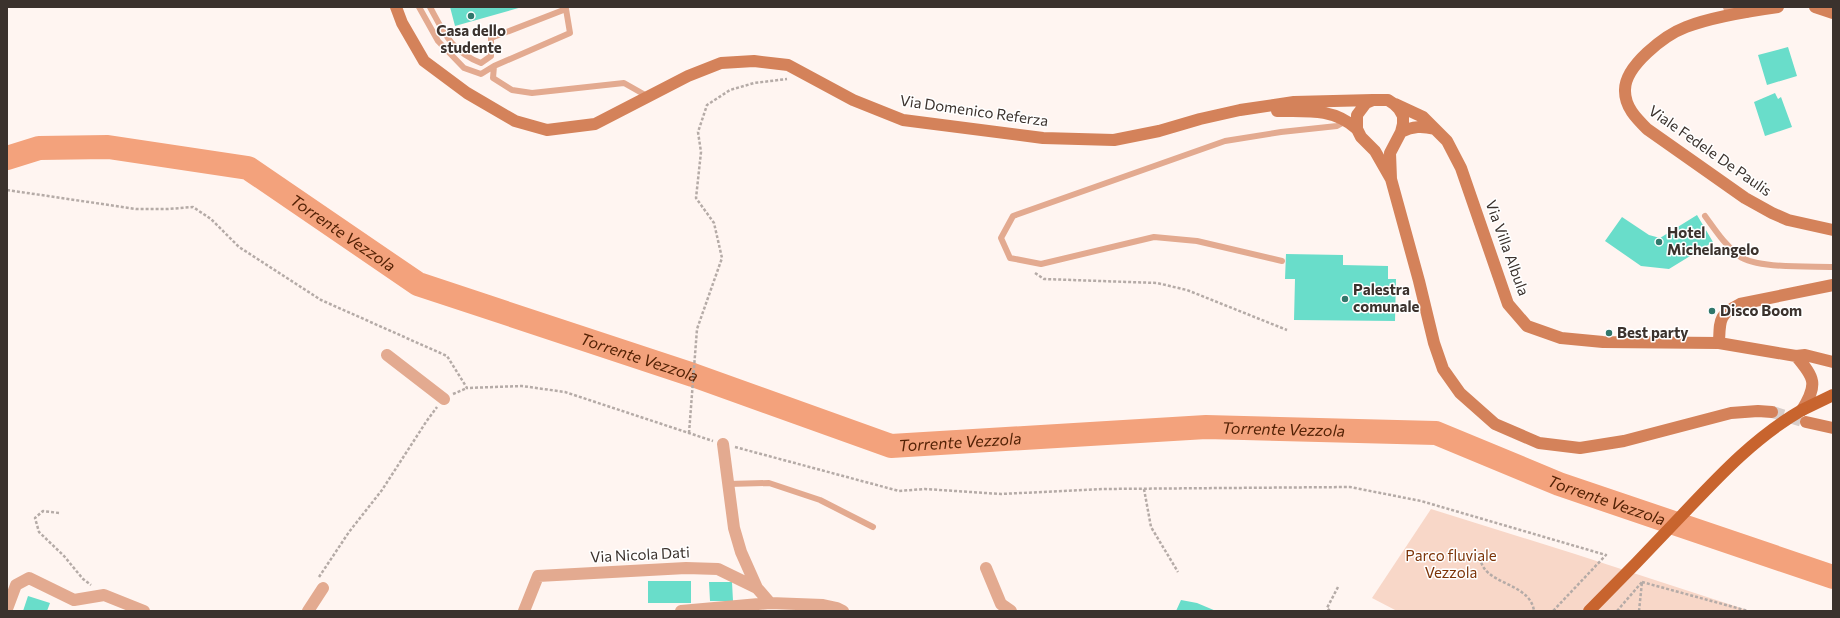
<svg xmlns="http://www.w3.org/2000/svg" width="1840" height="618" viewBox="0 0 1840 618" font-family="Commissioner,sans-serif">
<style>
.green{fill:#f8d7c8}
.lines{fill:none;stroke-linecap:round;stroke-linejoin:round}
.river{stroke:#f3a27c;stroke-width:24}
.building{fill:#69ddca}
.secondary-tunnel{stroke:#d8ceca;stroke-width:12;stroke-dasharray:12 6;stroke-linecap:butt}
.path{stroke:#b5aba7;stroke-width:2.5;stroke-dasharray:3 2;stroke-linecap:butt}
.lane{stroke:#e3aa90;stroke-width:6}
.street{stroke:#e3aa90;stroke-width:12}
.secondary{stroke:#d4825a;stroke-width:12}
.primary{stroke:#c8642e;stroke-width:12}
.primary-bridge{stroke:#c8642e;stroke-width:12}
.poi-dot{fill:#31776b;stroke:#fff;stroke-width:1.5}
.labels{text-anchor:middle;stroke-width:3;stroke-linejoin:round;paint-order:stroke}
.poi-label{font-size:15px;font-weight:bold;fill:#3b322d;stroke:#fff;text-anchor:start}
.street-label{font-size:15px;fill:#3b322d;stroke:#fff}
.park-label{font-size:15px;fill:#7c3408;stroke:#fff}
.water-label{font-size:16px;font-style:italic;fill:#542205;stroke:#fff}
</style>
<rect width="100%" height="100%" fill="#fff5f1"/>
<path class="green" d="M1431 509 1575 554 1750 611H1397L1372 598Z"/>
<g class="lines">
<path class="river" id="s1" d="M7 158 39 148 108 147 248 168 418 284 693 375 891 446 1206 427 1436 433 1559 484 1833 577"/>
</g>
<path class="building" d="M450 7H522L455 26Z
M1788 47 1797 76 1767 85 1758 55Z
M1775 93 1778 99 1781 97 1792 127 1765 136 1754 102Z
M1697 215 1713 242 1669 269 1641 266 1605 241 1622 217 1649 235 1660 238Z
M1286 254 1343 255V265L1388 266V279H1396L1395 321 1294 320 1295 279H1285Z
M648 581H691V603H648Z
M709 582H732L733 601H710Z
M28 596 50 603 47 611H23Z
M1181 600 1197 603 1216 611H1176Z"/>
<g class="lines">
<path class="secondary-tunnel" d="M1772 412 1806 422"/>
<path class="path" d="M7 190 136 209H168L193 207 211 219 239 247 321 300 447 356 467 388 522 386 565 392 713 441
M1035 273 1044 279 1157 283 1187 290 1287 330
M453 394 467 388
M689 433 697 329 722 258 714 223 696 198 701 152 698 132 707 105 730 90 754 83 787 79
M735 447 899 491 925 489 1001 494 1103 489 1350 487 1421 501 1606 555 1553 611
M1144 489 1151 527 1178 572
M59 513 43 511 35 518 39 532 64 556 83 579 91 585
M1478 553C1480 558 1481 564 1484 568 1494 584 1531 586 1534 611
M319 577 349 532 382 490 426 422 437 407
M1642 582 1748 611
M1330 611 1327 608 1338 587
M1617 611 1642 582
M1639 611 1642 582"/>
<path class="lane" d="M419 7 438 41 464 68 481 74 494 66
M430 7C444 33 452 52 481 63L491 56V38L566 9 570 33 494 66 493 78 512 90 532 93 624 83 647 96
M1705 216C1716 231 1725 245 1739 256 1757 269 1810 266 1833 267
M1282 261 1197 241 1154 237 1041 264 1010 258 1001 238 1013 216 1225 141 1281 132 1337 126 1346 121
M728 484 769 483 820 500 873 527"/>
<path class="street" d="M1729 7 1746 12
M387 355 444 399
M723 444 734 528 741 552 757 588
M986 568 1001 604 1011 611
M7 609 16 585 29 578 74 600 104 595 144 611
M308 611 323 588
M524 611 538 576 686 568 718 569 757 588 770 603
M681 611 770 603 823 605 837 608 843 611"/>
<path class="secondary" d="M396 7 402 23 424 61 467 93 515 121 547 130 595 124 688 76 721 63 754 61 788 65 853 100 903 120 1043 138 1114 140 1159 131 1200 119 1240 110 1294 102 1373 100
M1778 7C1749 11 1712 17 1686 27 1665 35 1624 66 1625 91 1625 107 1636 118 1647 129L1745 198 1772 213 1788 220 1833 230
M1815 7 1833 13
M1395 104 1423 117 1447 141 1461 168 1508 304 1527 326 1561 338 1603 342 1719 343 1796 356 1805 355 1833 362
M1277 111C1307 111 1334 108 1357 129
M1401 132C1413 126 1422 126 1435 129
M1391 179 1375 151 1361 137 1357 129V115L1366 103 1373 100H1388L1394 104 1399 109 1403 116V124L1401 132 1390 153 1391 179 1419 281 1434 343 1443 369 1460 393 1495 424 1539 443 1580 448 1624 441 1731 413 1758 411 1772 412
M1719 343C1720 320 1718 315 1740 304L1833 285
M1796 356C1815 378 1818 384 1802 410
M1806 422 1833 428"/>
<path class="primary" d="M1802 410 1833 395"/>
<path class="primary-bridge" d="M1589 611C1621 579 1652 547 1683 514 1719 476 1755 437 1802 410"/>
</g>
<g class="poi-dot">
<circle cx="471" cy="16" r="4"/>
<circle cx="1659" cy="242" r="4"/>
<circle cx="1345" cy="299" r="4"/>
<circle cx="1712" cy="311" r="4"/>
<circle cx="1609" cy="333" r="4"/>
</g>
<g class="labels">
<g class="poi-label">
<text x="471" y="36" text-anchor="middle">Casa dello<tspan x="471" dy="17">studente</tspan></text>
<text x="1667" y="238">Hotel<tspan x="1667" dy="17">Michelangelo</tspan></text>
<text x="1353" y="295">Palestra<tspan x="1353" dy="17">comunale</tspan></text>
<text x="1720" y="316">Disco Boom</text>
<text x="1617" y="338">Best party</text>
</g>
<g class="street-label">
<text transform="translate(974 111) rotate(8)" y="5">Via Domenico Referza</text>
<text transform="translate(1710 151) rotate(35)" y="5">Viale Fedele De Paulis</text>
<text transform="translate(1507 248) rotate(70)" y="5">Via Villa Albula</text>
<text transform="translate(640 555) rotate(-3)" y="5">Via Nicola Dati</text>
</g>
<g class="park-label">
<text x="1451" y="561">Parco fluviale<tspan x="1451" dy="17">Vezzola</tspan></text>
</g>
<g class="water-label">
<text dy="6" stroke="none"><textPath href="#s1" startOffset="359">Torrente Vezzola</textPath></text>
<text dy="6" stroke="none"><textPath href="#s1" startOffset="683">Torrente Vezzola</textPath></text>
<text dy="6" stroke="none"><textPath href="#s1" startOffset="1343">Torrente Vezzola</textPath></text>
<text dy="6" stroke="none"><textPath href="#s1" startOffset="1019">Torrente Vezzola</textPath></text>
<text dy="6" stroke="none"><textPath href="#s1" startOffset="1679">Torrente Vezzola</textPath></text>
</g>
</g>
<rect width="1840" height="618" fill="none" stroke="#3b322d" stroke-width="16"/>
</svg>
